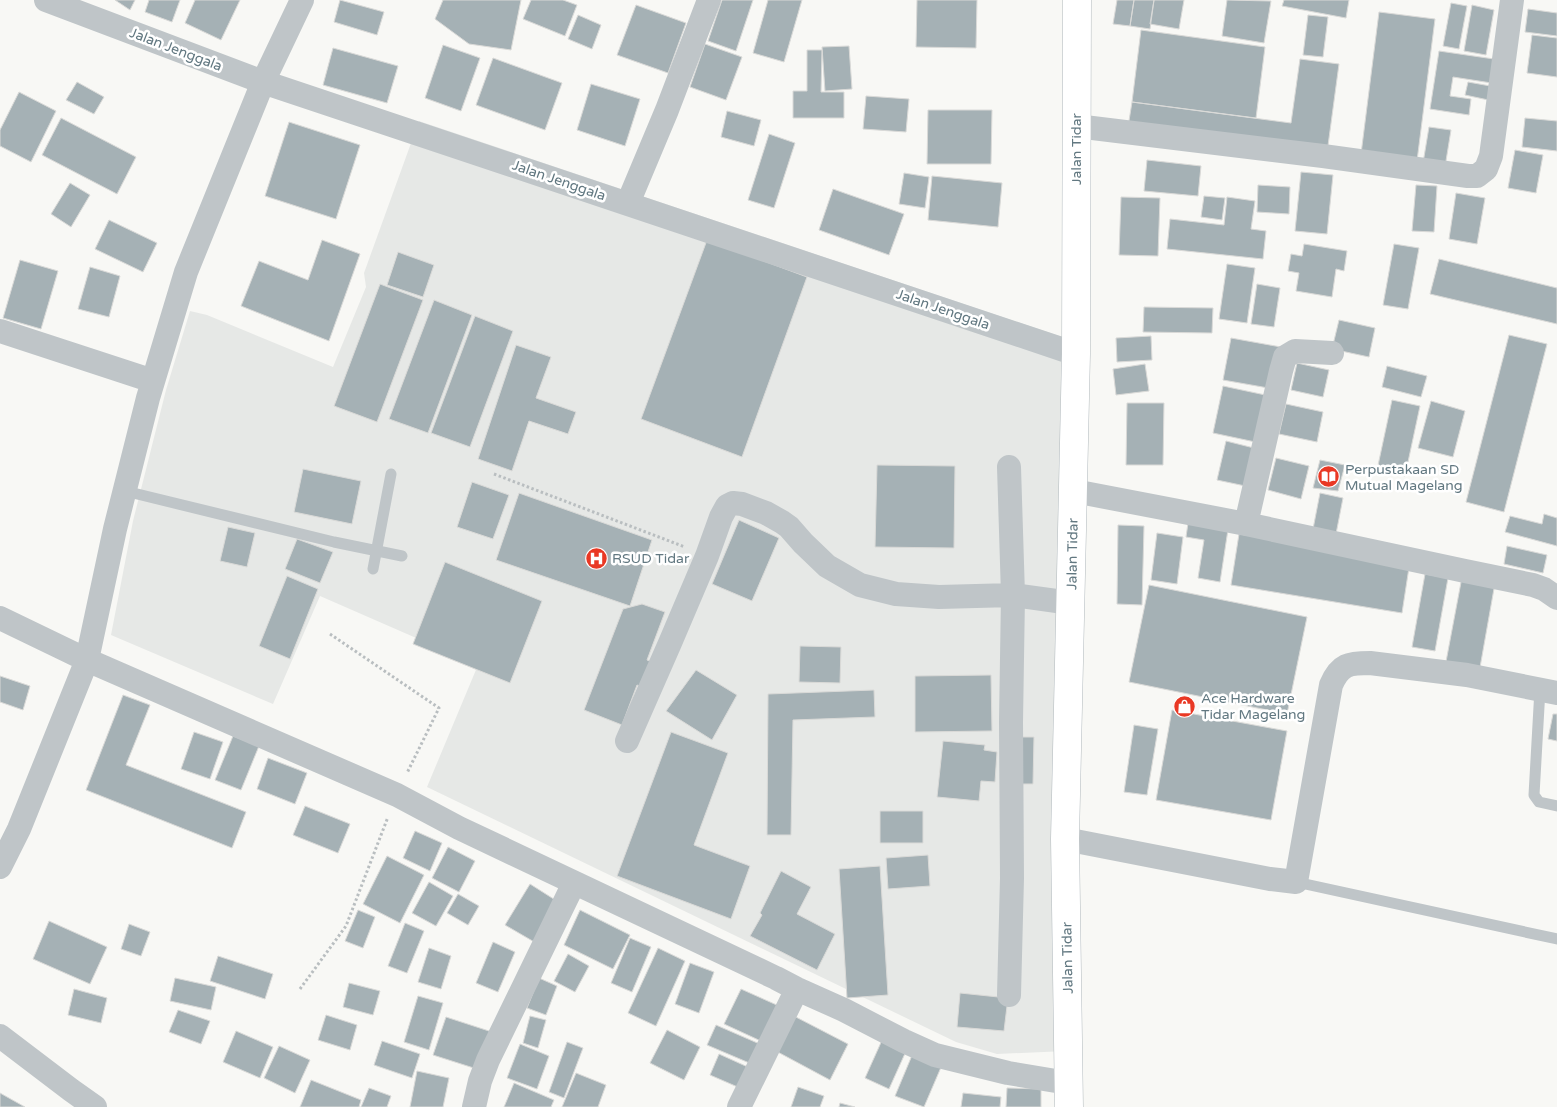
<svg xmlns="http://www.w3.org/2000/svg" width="1557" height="1107" viewBox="0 0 1557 1107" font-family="'Varela Round',sans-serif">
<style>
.built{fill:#e6e8e6}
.building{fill:#a5b1b5;stroke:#dadad8}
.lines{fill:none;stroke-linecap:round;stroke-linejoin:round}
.secondary-casing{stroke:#b1b9bd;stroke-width:29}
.path{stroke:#b9bec0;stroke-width:3;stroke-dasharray:2.5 2.5;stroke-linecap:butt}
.lane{stroke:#bfc5c8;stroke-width:11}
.street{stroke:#bfc5c8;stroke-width:24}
.secondary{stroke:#fff;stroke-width:28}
.labels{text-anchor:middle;stroke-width:5;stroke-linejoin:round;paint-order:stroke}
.street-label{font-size:14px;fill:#627881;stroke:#fff}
.poi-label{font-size:14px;fill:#627881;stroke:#fff;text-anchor:start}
</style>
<rect width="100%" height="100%" fill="#f8f8f5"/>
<path class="built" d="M419 121 1074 341 1066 1051 997 1054 956 1042 427 787 478 665 320 596 273 704 111 635 133 521 166 390 190 311 207 315 333 367 366 287 364 273Z"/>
<path class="building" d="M115 0H135L130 10Z
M149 0H180L172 22 145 12Z
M195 0H240L221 40 185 23Z
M340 0 384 12 377 35 334 22Z
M443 0H521L511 50 469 44 435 19Z
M531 0H563L577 5 565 36 523 19Z
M722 0H753L736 51 708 41Z
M768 0H802L784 62 753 53Z
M917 0H977L976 48 916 47Z
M1117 0H1134L1130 26 1113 24Z
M1134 0H1154L1150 29 1130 26Z
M1154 0H1184L1179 29 1150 24Z
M1227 0 1271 1 1264 43 1222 36Z
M1284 0H1349L1346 18 1282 6Z
M1451 3 1467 6 1459 49 1443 46Z
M636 5 686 23 668 73 617 55Z
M1472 5 1494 10 1486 55 1464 51Z
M1528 9 1557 13V36L1525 32Z
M1379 12 1435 19 1417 161 1361 154Z
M578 15 601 25 592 49 568 39Z
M1308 15 1328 17 1323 57 1303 55Z
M1141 30 1265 47 1256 118 1132 102Z
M1532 35 1557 38V77L1527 73Z
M705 44 742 57 726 100 690 87Z
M443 45 480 58 461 111 425 98Z
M849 46 852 89 825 91 822 47Z
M333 48 398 66 387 103 323 85Z
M807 50H822L821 92H844V118H793V91H807Z
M1439 51 1501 60 1498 84 1453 77 1450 96 1471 99 1469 115 1430 109Z
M493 58 562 83 545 130 476 105Z
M1300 59 1339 64 1327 153 1128 127 1132 102 1291 123Z
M77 82 104 97 94 114 66 100Z
M1468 82 1496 87 1493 101 1465 95Z
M591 84 640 99 625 146 577 130Z
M19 92 56 111 31 162 0 146V130Z
M866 96 909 99 906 132 863 129Z
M928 110H992L991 164H927Z
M727 111 761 120 754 146 721 137Z
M61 118 136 157 117 194 42 155Z
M1525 118 1557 121V151L1522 147Z
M289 122 360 145 336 219 265 196Z
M1429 127 1451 130 1445 167 1423 163Z
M769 134 795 143 774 208 748 200Z
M1515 150 1543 155 1536 193 1508 188Z
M1147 160 1201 166 1198 196 1144 191Z
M1301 172 1333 175 1327 234 1295 231Z
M904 173 929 177 925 208 899 204Z
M932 176 1002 183 998 227 928 220Z
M70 183 90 195 71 227 51 214Z
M1258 185 1290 187 1289 214 1257 212Z
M1416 185 1437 186 1434 232 1412 231Z
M833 189 904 214 889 255 819 230Z
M1456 193 1485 198 1477 244 1449 239Z
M1204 196 1225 198 1222 220 1201 217Z
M1121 197 1160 198 1158 256 1119 255Z
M1227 197 1255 201 1251 229 1266 231 1263 259 1167 249 1170 219 1224 225Z
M109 220 157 243 143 272 95 249Z
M322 240 360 254 329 341 241 306 259 261 308 280Z
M707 240 807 277 742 457 641 419Z
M1304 244 1347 251 1344 271 1336 269 1332 297 1296 291 1299 273 1288 271 1291 254 1302 256Z
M1394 244 1419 248 1408 309 1383 305Z
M398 252 434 265 423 297 387 285Z
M1439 259 1557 288V324L1430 294Z
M20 260 58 271 41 329 3 318Z
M1227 264 1255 268 1247 323 1219 319Z
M90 267 120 276 109 317 78 309Z
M380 284 423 300 377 422 334 406Z
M1257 284 1280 288 1274 327 1251 324Z
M434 300 472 315 428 433 389 419Z
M1144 307 1213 308 1212 333 1143 332Z
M475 316 513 331 470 447 431 433Z
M1339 320 1375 328 1369 357 1332 349Z
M1509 335 1547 344 1504 512 1466 502Z
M1151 336 1152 360 1117 362 1116 338Z
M1231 338 1281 347 1274 389 1223 380Z
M516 345 551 357 536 398 576 412 568 434 529 421 512 471 478 459Z
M1297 363 1329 370 1323 397 1291 390Z
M1145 364 1149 391 1116 395 1113 369Z
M1387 366 1427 376 1421 397 1382 387Z
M1223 386 1270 396 1260 443 1213 433Z
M1392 400 1420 406 1405 476 1377 470Z
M1431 401 1465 411 1453 457 1418 448Z
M1127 403H1164L1163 465H1126Z
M1286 404 1323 412 1317 442 1279 434Z
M1226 441 1258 449 1250 487 1217 480Z
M1276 458 1309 466 1301 499 1268 490Z
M1320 460 1345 465 1338 491 1313 488Z
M877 465 955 466 954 548 875 547Z
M303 469 361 481 352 524 294 512Z
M472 482 509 495 493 539 457 527Z
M519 493 652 540 630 606 496 560Z
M1320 493 1343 498 1336 534 1313 529Z
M1544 514 1557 518V546L1505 532 1510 516 1542 524Z
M1189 516 1229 523 1220 582 1198 578 1204 540 1186 537Z
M739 520 779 538 752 601 712 584Z
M1118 525 1144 526 1142 605 1117 604Z
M228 527 255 533 247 567 220 561Z
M1157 533 1183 537 1177 584 1151 580Z
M1239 534 1410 561 1402 613 1231 585Z
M297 539 333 552 320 583 285 569Z
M1507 546 1547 555 1543 573 1504 564Z
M445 562 542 601 510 683 413 644Z
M1425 574 1448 578 1435 651 1412 647Z
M287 576 318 589 290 659 259 646Z
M1462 577 1495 583 1479 673 1445 667Z
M1149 585 1307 617 1287 714 1129 682Z
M642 604 665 612 647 660 657 664 647 689 637 685 622 725 584 710 623 609Z
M800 646 841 647 840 683 799 682Z
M696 670 737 695 712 740 666 711Z
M991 675 992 731 915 732V676Z
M0 676 30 686 23 710 0 702Z
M874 690 875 717 793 720 791 835H767L768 694Z
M123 695 150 705 126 765 246 812 232 848 86 790Z
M1172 710 1287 731 1271 820 1156 800Z
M1553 714H1557V741L1548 739Z
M1134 725 1158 729 1147 795 1124 792Z
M194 732 223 742 210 779 181 769Z
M671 732 728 753 694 845 750 866 731 919 617 876Z
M233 736 259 746 241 790 215 780Z
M1018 737H1034L1033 784H1017Z
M943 741 985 745 984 750 997 752 995 782 981 781 979 801 937 797Z
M268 758 307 773 295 804 257 789Z
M305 806 350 824 338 853 293 835Z
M880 811H923V843H880Z
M415 831 442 843 430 871 403 858Z
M448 847 475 861 459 892 432 878Z
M928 855 930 886 888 889 886 858Z
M387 856 424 875 400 923 363 904Z
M880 866 888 995 847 998 839 869Z
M781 871 811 887 797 914 835 934 817 970 750 936 762 915 760 913Z
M429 882 453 896 436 926 412 913Z
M530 884 560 903 536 943 505 925Z
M458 894 479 906 468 925 447 913Z
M358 910 375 917 363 948 345 941Z
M580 910 630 935 613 969 564 945Z
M49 921 107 947 90 984 33 959Z
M405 923 424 931 407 973 388 966Z
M129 924 150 932 141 956 121 949Z
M630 938 651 947 632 992 611 983Z
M493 942 515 952 498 992 476 983Z
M429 948 451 956 441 989 418 982Z
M658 948 685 961 656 1026 628 1013Z
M568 954 589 966 575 992 554 981Z
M218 956 273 974 265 999 210 981Z
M690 963 714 972 699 1013 675 1004Z
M175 978 216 987 211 1010 170 1001Z
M539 978 557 986 546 1015 527 1008Z
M349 983 380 991 373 1015 343 1007Z
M74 989 107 998 101 1023 68 1015Z
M741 989 779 1006 763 1042 724 1024Z
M960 993 1008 998 1004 1031 957 1027Z
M418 996 443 1003 429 1050 404 1042Z
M178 1010 210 1021 201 1044 169 1032Z
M326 1015 357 1025 350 1050 318 1040Z
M792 1015 848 1044 830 1080 774 1050Z
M530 1016 546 1020 538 1048 523 1043Z
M446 1017 492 1032 480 1070 433 1055Z
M716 1025 762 1045 754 1065 707 1045Z
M667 1030 700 1047 684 1080 650 1063Z
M236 1031 273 1047 260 1078 223 1062Z
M883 1038 907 1049 889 1089 865 1078Z
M382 1041 420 1054 412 1078 374 1065Z
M567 1042 583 1048 564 1098 549 1092Z
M520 1044 549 1056 537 1089 507 1078Z
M279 1046 310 1060 295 1093 264 1078Z
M913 1053 942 1065 924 1107 895 1096Z
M719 1054 750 1068 740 1088 710 1075Z
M417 1071 449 1078 443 1107H410Z
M576 1073 606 1085 598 1107H562Z
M311 1080 361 1100 359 1107H300Z
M514 1083 554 1100 551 1107H504Z
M798 1087 824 1096 820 1107H791Z
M369 1088 391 1096 387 1107H361Z
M1007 1088 1041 1089V1107H1006Z
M0 1093 25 1107H0Z
M963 1093 1001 1097 1000 1107H961Z
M840 1103 855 1107H839Z"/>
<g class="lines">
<defs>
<path id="secondary" d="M1069 1107 1065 839 1076 354 1077 0"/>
</defs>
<use href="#secondary" class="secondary-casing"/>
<path class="path" d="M494 474 685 547
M330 634 439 708 407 773
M300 989 346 926 388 817"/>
<path class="lane" d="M125 491 334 542 402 556
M373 569 391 474
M1540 689 1534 795 1539 802 1557 806
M1296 882 1557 939"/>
<path class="street" d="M46 0 263 82 1076 354
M1076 126 1323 156 1468 176H1477L1486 169 1491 156 1512 0
M628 203 667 110 709 0
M0 331 153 381
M1009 467 1013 595 1011 722 1012 878 1009 995
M1074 491 1246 524 1465 571 1533 585 1544 589 1557 598
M1246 524 1281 371 1285 357 1295 351 1332 353
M0 618 87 660 397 795 459 828 776 978 797 989 844 1010 904 1041 935 1055 1008 1073 1068 1083
M627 741 670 643 707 556 721 517 727 506 733 503 742 504 766 513 782 522 789 527 803 543 827 566 860 585 896 594 939 597 1013 595 1071 603
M1065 839 1270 879 1296 882 1331 685C1340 664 1349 663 1370 663L1467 675 1557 693
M0 867 19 829 87 660 115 529 148 398 186 272 263 82 302 0
M0 1036 71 1090 95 1107
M474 1107 480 1081 488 1060 574 883
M739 1107 797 989"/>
<use href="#secondary" class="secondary"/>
</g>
<defs>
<symbol id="library-disc" viewBox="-11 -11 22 22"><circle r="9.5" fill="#e93824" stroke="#fff"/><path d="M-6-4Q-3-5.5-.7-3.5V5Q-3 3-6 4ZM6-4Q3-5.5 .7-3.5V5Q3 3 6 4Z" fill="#fff"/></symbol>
<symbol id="hospital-disc" viewBox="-11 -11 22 22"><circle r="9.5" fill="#e93824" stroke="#fff"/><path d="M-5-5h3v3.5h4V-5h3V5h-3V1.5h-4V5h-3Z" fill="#fff"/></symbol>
<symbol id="shop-disc" viewBox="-11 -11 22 22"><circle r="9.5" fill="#e93824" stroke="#fff"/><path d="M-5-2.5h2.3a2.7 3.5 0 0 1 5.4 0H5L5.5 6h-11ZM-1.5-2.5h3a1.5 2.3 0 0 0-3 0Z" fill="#fff"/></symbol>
</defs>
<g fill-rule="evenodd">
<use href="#library-disc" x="1316" y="464" width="25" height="25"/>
<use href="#hospital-disc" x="584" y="546" width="25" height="25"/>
<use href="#shop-disc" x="1172" y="694" width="25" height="25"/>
</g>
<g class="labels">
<g class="street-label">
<text transform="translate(176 49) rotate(21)" y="5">Jalan Jenggala</text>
<text transform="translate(1076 149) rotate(-90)" y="5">Jalan Tidar</text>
<text transform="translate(559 180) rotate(19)" y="5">Jalan Jenggala</text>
<text transform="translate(943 309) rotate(19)" y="5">Jalan Jenggala</text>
<text transform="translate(1072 554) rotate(-89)" y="5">Jalan Tidar</text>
<text transform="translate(1067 958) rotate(-91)" y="5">Jalan Tidar</text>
</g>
<g class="poi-label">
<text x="1345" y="474">Perpustakaan SD<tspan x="1345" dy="16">Mutual Magelang</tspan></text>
<text x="612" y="563">RSUD Tidar</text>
<text x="1201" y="703">Ace Hardware<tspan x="1201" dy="16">Tidar Magelang</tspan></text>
</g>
</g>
</svg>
